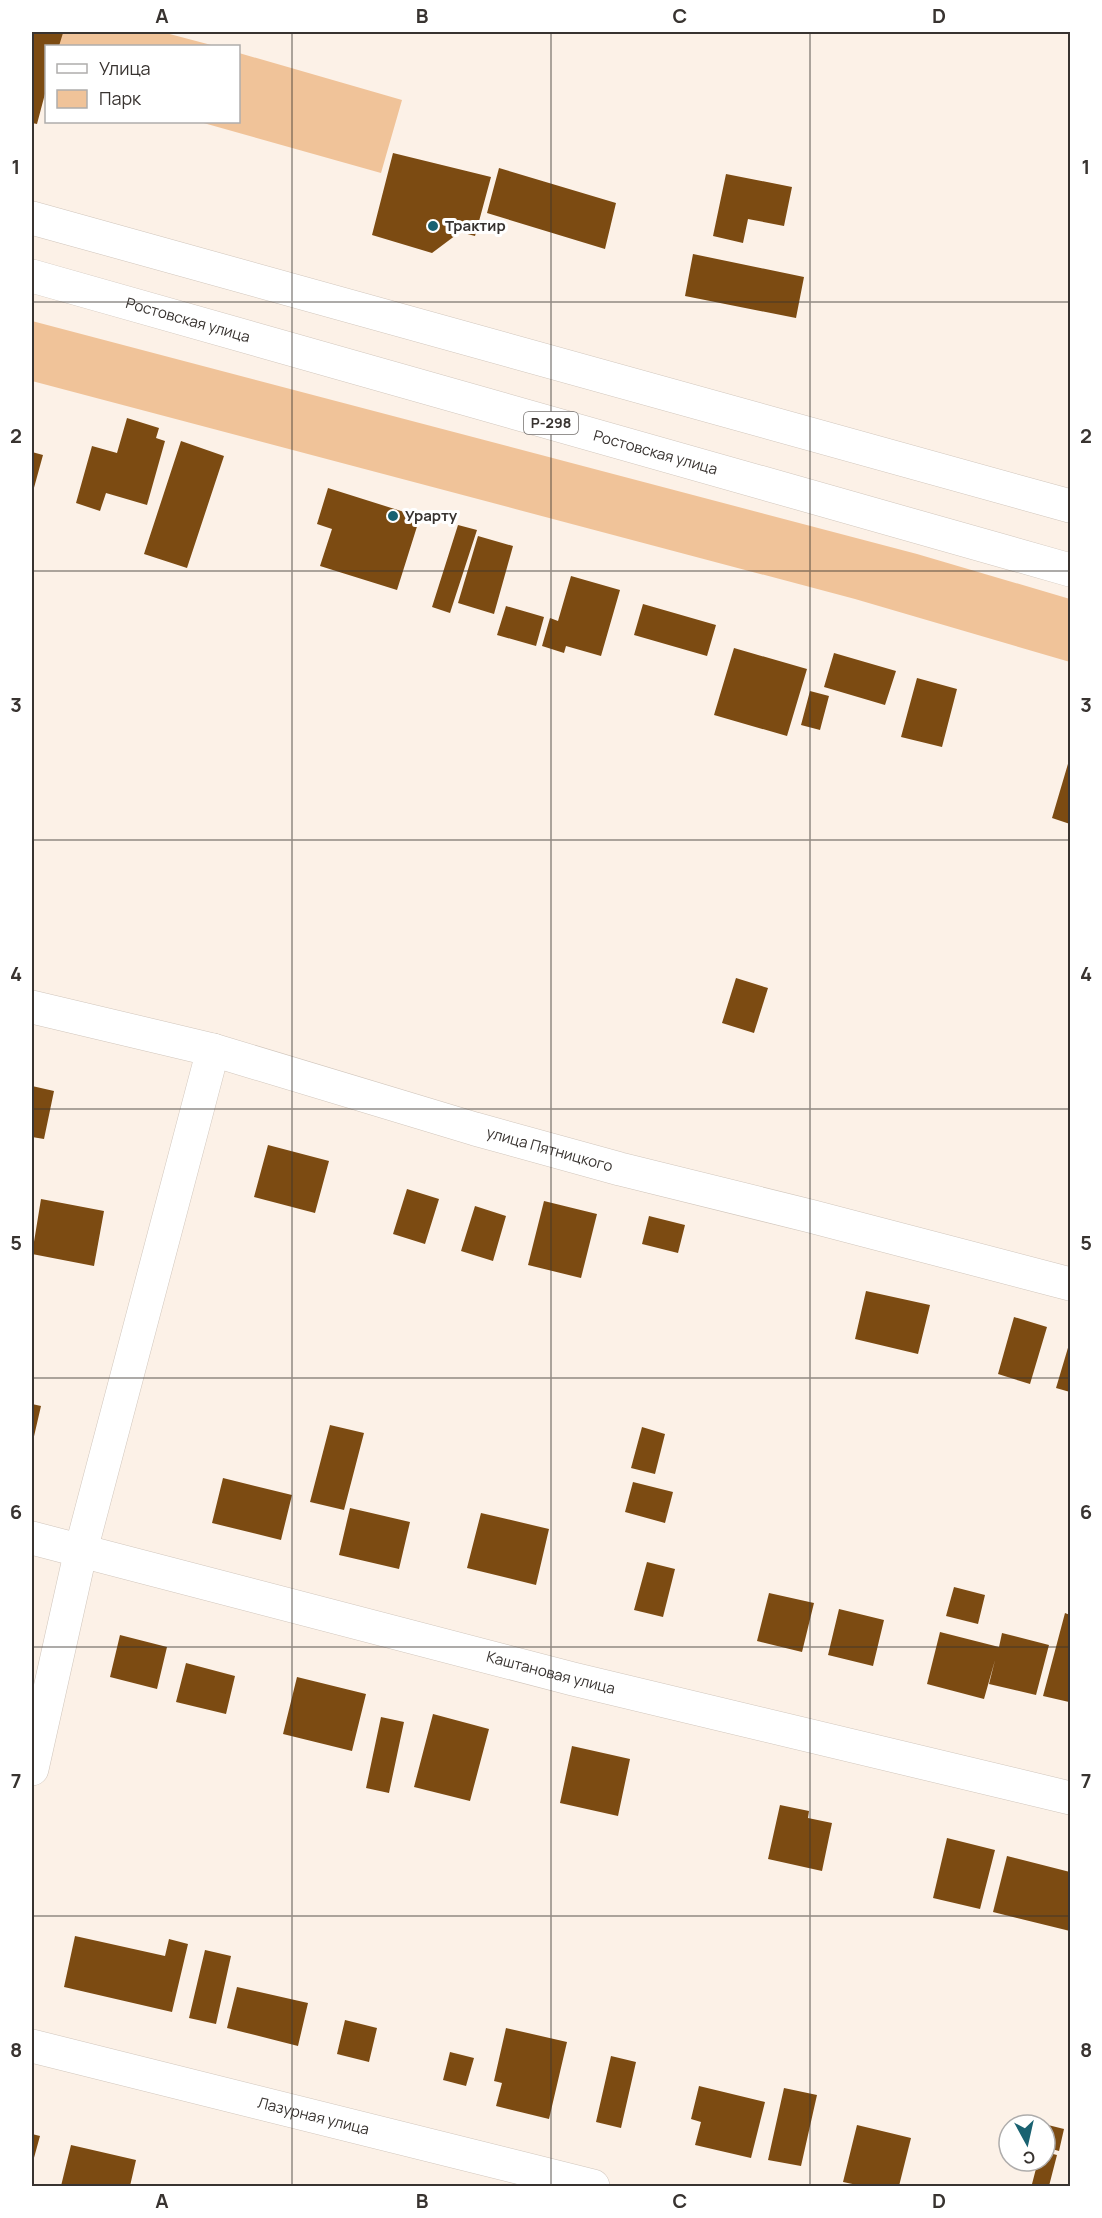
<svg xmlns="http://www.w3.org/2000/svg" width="1102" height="2218" viewBox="0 0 1102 2218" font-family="Manrope,sans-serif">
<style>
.green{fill:#f0c399}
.building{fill:#7c4b12}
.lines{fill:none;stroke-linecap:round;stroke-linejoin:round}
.minor-casing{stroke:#d1c6bc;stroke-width:34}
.trunk-casing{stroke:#d1c6bc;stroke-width:34}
.minor{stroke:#fff;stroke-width:33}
.trunk{stroke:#fff;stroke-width:33}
.grid{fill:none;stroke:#383330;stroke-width:1.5;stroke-opacity:0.55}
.poi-dot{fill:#1a6271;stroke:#fff;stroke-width:2}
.labels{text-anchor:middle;stroke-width:6;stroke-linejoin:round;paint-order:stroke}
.shield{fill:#fff;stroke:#74706e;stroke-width:1.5}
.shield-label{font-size:14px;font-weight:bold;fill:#383330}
.poi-label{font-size:15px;font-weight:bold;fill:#383330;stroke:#fff;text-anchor:start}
.street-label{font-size:15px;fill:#383330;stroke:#fff}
.neatline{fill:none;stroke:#383330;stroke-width:2}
.grid-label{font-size:20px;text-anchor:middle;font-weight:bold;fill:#383330}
</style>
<rect width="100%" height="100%" fill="#fcf1e7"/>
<path class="green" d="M32 32H162L215 46H46V78L32 74Z
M239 53 402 100 381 173 200 122H238Z
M32 321 917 554 1070 599V662L855 599 32 381Z"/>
<path class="building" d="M32 32 63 33 59 46H46V90L37 124 32 123Z
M393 153 491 177 475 236 460 232 432 253 372 235Z
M499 168 616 203 605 249 487 213Z
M726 174 792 187 784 226 748 219 743 243 713 236Z
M693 254 804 277 796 318 685 296Z
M127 418 159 428 156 438 165 441 147 505 106 493 100 511 76 503 92 446 117 453Z
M181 441 224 456 187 568 144 554Z
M32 452 43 455 32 495Z
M328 488 420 517 397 590 320 566 332 529 317 524Z
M458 525 477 530 450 613 432 607Z
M478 536 513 546 494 614 458 603Z
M571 576 620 590 601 656 566 646 564 653 542 646 550 618 558 621Z
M643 604 716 625 707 656 634 635Z
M506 606 544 617 536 646 497 635Z
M734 648 807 669 787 736 714 715Z
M834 653 896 671 885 705 824 687Z
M917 678 957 689 942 747 901 737Z
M810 691 829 696 820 730 801 725Z
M1070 757V824L1052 818Z
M736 978 768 988 754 1033 722 1023Z
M32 1086 54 1091 44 1139 32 1137Z
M268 1145 329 1161 315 1213 254 1197Z
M407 1189 439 1199 425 1244 393 1234Z
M41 1199 104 1211 94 1266 32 1254Z
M544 1201 597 1214 581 1278 528 1265Z
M475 1206 506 1216 493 1261 461 1251Z
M649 1216 685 1225 678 1253 642 1244Z
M866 1291 930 1305 918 1354 855 1339Z
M1014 1317 1047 1327 1030 1384 998 1374Z
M1070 1341V1392L1056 1388Z
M32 1404 41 1406 32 1445Z
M330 1425 364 1433 344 1510 310 1502Z
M642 1427 665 1434 655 1474 631 1468Z
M223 1478 292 1495 281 1540 212 1523Z
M633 1482 673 1492 665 1523 625 1512Z
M350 1508 410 1522 399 1569 339 1555Z
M481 1513 549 1529 536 1585 467 1568Z
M647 1562 675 1569 663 1617 634 1610Z
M954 1587 985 1595 978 1624 946 1616Z
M769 1593 814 1603 802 1652 757 1641Z
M839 1609 884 1620 873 1666 828 1655Z
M1065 1613 1070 1615V1695L1069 1702 1043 1696Z
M940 1632 999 1647 1002 1633 1049 1645 1036 1695 989 1684 995 1660 984 1699 927 1684Z
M120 1635 167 1647 157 1689 110 1677Z
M186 1663 235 1676 226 1714 176 1702Z
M297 1677 366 1694 352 1751 283 1734Z
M433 1714 489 1729 470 1801 414 1787Z
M381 1717 404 1722 389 1793 366 1788Z
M572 1746 630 1759 618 1816 560 1803Z
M780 1805 809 1811 808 1818 832 1823 822 1871 768 1859Z
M947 1838 995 1850 980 1909 933 1898Z
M1007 1856 1070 1872V1931L993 1912Z
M75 1936 165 1956 169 1939 188 1944 172 2012 64 1987Z
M205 1950 231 1956 216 2024 189 2018Z
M237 1987 308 2003 298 2046 227 2028Z
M345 2020 377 2028 369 2062 337 2054Z
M506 2028 567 2042 549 2119 496 2106 502 2083 494 2081Z
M450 2052 474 2058 466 2086 443 2080Z
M611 2056 636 2062 621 2128 596 2122Z
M699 2086 765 2102 751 2158 695 2145 701 2122 691 2119Z
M784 2088 817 2095 801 2166 768 2160Z
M857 2125 911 2138 899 2186H862L843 2182Z
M1048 2125 1064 2129 1059 2151 1045 2147Z
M32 2134 40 2136 32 2165Z
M71 2145 136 2160 130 2186H61Z
M1045 2152 1057 2155 1049 2186 1032 2184 1038 2161H1045Z"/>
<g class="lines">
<defs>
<g id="minor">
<path id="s1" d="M32 1007 213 1050 475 1129 620 1169 810 1216 1070 1284"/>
<path id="s2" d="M32 1538 573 1679 1070 1798"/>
<path d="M32 1769 81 1550 213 1050"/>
<path id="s3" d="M32 2046 593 2186"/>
</g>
<g id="trunk">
<path d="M32 218 1070 506"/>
<path id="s4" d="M32 276 1070 570"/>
</g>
</defs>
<use href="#minor" class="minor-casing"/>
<use href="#trunk" class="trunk-casing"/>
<use href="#minor" class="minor"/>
<use href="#trunk" class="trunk"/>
</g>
<path class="grid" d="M292 32V2186M551 32V2186M810 32V2186M32 302H1070M32 571H1070M32 840H1070M32 1109H1070M32 1378H1070M32 1647H1070M32 1916H1070"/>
<g class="poi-dot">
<circle cx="433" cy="226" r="6"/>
<circle cx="393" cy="516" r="6"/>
</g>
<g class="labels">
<rect class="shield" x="524" y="412" width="54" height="22" rx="4.5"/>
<g class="shield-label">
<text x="551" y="428">Р-298</text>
</g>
<g class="poi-label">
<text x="445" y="231">Трактир</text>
<text x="405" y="521">Урарту</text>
</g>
<g class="street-label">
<text dy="5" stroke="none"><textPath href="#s4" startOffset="162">Ростовская улица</textPath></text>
<text dy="5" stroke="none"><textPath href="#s4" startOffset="648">Ростовская улица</textPath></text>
<text dy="5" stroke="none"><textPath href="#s1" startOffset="537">улица Пятницкого</textPath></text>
<text dy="5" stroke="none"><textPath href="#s2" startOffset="536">Каштановая улица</textPath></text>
<text dy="5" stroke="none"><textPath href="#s3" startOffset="290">Лазурная улица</textPath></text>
</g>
</g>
<rect width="1102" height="2218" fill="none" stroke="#ffffff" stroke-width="66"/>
<rect x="45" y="45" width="195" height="78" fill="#ffffff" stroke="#afadac" stroke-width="1.5"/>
<rect x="57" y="64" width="30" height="9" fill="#ffffff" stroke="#afadac" stroke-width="1.5"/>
<text x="99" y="75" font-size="18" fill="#383330">Улица</text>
<rect x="57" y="90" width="30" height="18" fill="#f0c399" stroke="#afadac" stroke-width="1.5"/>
<text x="99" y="105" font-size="18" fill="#383330">Парк</text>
<g transform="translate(1027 2143) rotate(172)"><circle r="28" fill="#ffffff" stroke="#afadac" stroke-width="1.5"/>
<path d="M0-4.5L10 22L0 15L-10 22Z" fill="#1a6271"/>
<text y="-9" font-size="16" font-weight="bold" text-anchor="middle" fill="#383330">С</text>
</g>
<rect x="33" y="33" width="1036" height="2152" class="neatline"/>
<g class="grid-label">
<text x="162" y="23">A</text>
<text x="422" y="23">B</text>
<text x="680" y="23">C</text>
<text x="939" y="23">D</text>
<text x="16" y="174">1</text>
<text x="1086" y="174">1</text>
<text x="16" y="443">2</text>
<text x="1086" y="443">2</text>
<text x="16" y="712">3</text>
<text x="1086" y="712">3</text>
<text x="16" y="981">4</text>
<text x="1086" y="981">4</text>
<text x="16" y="1250">5</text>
<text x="1086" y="1250">5</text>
<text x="16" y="1519">6</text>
<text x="1086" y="1519">6</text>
<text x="16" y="1788">7</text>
<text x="1086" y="1788">7</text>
<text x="16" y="2057">8</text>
<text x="1086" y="2057">8</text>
<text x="162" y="2208">A</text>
<text x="422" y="2208">B</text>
<text x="680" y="2208">C</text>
<text x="939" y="2208">D</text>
</g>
</svg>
